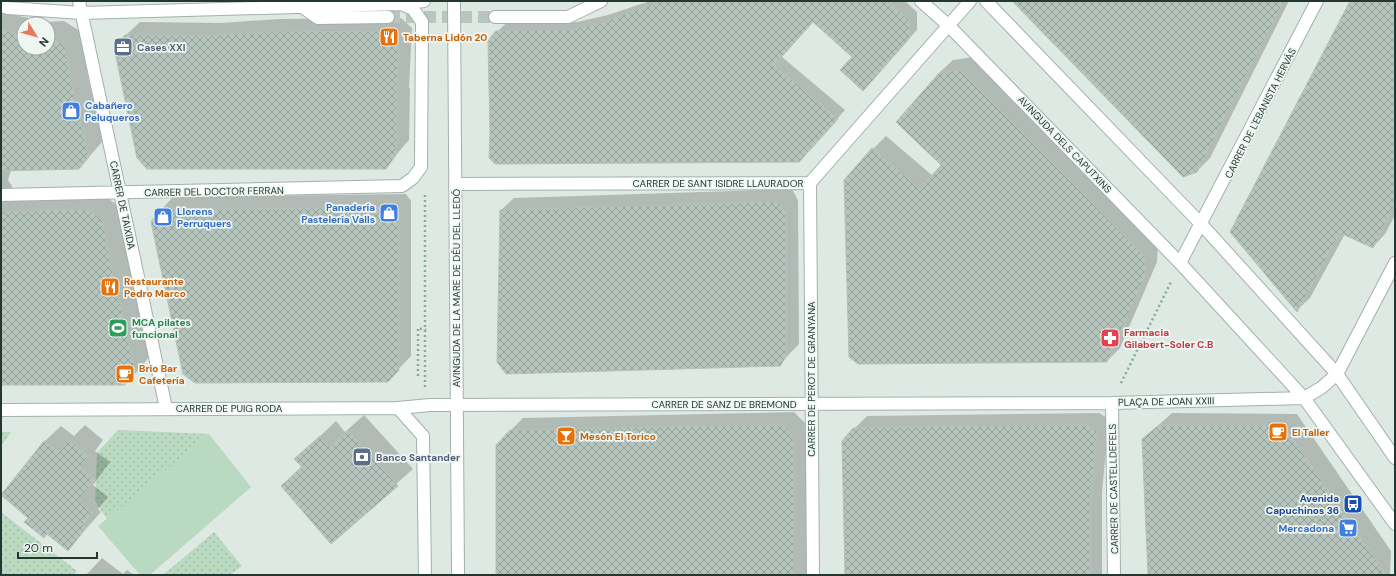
<svg xmlns="http://www.w3.org/2000/svg" width="1396" height="576" viewBox="0 0 1396 576" font-family="'DM Sans',sans-serif">
<style>
.grass{fill:#b9d9c0}
.park{fill:url(#park-dots)}
.shadow{fill:#0003;fill-rule:evenodd}
.building{fill:url(#building-cross-hatch);stroke:#b2c2bb}
.lines{fill:none;stroke-linecap:round;stroke-linejoin:round}
.minor-tunnel{stroke:#b9c6c0;stroke-width:12;stroke-dasharray:12 6;stroke-linecap:butt}
.minor-casing{stroke:#a3b0ab;stroke-width:14}
.path{stroke:#82ab9c;stroke-width:2.5;stroke-dasharray:2 3;stroke-linecap:butt}
.minor{stroke:#fff;stroke-width:12}
.labels{text-anchor:middle;stroke-width:3.5;stroke-linejoin:round;paint-order:stroke}
.food-label{font-size:10px;font-weight:bold;fill:#c56008;stroke:#eff6f2;text-anchor:start}
.service-label{font-size:10px;font-weight:bold;fill:#4e5e75;stroke:#eff6f2;text-anchor:start}
.shop-label{font-size:10px;font-weight:bold;fill:#366cbe;stroke:#eff6f2;text-anchor:start}
.street-label{font-size:10px;fill:#223831;stroke:#eff6f2}
.leisure-label{font-size:10px;font-weight:bold;fill:#27864d;stroke:#eff6f2;text-anchor:start}
.health-label{font-size:10px;font-weight:bold;fill:#be3a42;stroke:#eff6f2;text-anchor:start}
.transit-label{font-size:10px;font-weight:bold;fill:#164399;stroke:#eff6f2;text-anchor:end}
</style>
<defs>
<pattern id="park-dots" width="8" height="8" patternUnits="userSpaceOnUse"><rect width="8" height="8" fill="#b9d9c0"/><path d="M2 2h.1M6 6h.1" fill="none" stroke="#9fbba5" stroke-width="1.8" stroke-linecap="round"/></pattern>
<pattern id="building-cross-hatch" width="8" height="8" patternUnits="userSpaceOnUse"><rect width="8" height="8" fill="#b5c4bd"/><path d="M0 0l8 8M0 8l8-8" fill="none" stroke="#93a09a"/></pattern>
</defs>
<rect width="100%" height="100%" fill="#dfe9e4"/>
<path class="grass" d="M209 434 251 487 150 575H140L98 526Z"/>
<path class="park" d="M118 430 209 434 107 519 95 501 97 453Z
M1 432H11L1 446Z
M1 512 77 571 74 575H1Z
M214 532 242 566 230 575H163Z"/>
<path class="shadow" d="M650 1H905L917 12V30L871 81 853 57 813 21 782 57 845 110 808 152 497 32 506 23 577 22 608 15Z
M1013 1H1289L1210 158 1197 171Z
M1351 1H1395V215L1385 234 1373 247 1345 234 1310 298 1297 310Z
M1 12 47 22 64 21 80 31 89 82 103 141 79 168 11 170 8 180 12 186V195H104L118 206 124 240 150 355 140 369 124 384 1 385ZM24 24H48V48H24Z
M401 18 412 28 409 88H410L409 140 385 168 126 35 140 22 222 23 279 19Z
M974 57 1158 244 1157 262 1120 348 1107 361 873 149 886 136 933 176 943 165 939 73 953 60Z
M792 189 798 200 799 344 779 365 501 210 514 198Z
M406 194 411 201V356L387 381 160 211 173 197Z
M794 412 806 424 807 575H497L510 431 523 418Z
M1099 413 1109 419 1102 492V575H846L854 429 867 416Z
M1172 413 1297 414 1391 551 1390 575H1149L1143 439Z
M364 415 413 469 331 542 282 486 302 466 296 459 336 421 345 432Z
M85 425 103 440 95 451 110 462 93 485 108 497 98 509 101 512 68 549 2 496 45 441 61 426 74 436Z
M102 558 123 574 127 570 134 575H86Z"/>
<path class="building" d="M660 1H887L909 20V39L863 91 840 70 852 57 813 22 774 65 838 119 799 162 495 164 489 158 490 133 488 41 496 31 568 30 599 24Z
M1012 1H1284L1197 172 1183 177Z
M1350 1H1395V204L1373 248 1340 233 1297 312 1230 232Z
M1 30 24 35V48H48V36L65 46 74 97 89 157 79 169 1 171Z
M388 31 399 42 396 101H397L396 155 386 169H147L137 158 114 47 125 35 208 36 265 32Z
M961 70 1145 257V276L1107 362 858 364 849 357 844 180 872 148 920 189 941 165 896 122 939 73Z
M779 202 786 213V357L780 366 506 374 497 362 500 210Z
M393 207 399 214V370L388 382 195 383 183 374 151 222 159 210Z
M89 210 103 221 109 256 135 371 125 385H1V212Z
M781 425 793 437 794 575H496V445L510 430Z
M1086 425 1097 431 1090 505V575H845L842 441 853 428Z
M1159 425 1284 426 1386 575H1148L1142 439Z
M348 430 398 486 331 544 281 486 302 467 294 459 320 436 329 447Z
M69 440 88 456 80 467 95 479 78 501 93 513 83 525 86 528 68 551 47 534 44 538 24 522 28 518 1 495 44 441 59 452Z"/>
<g class="lines">
<path class="minor-tunnel" d="M388 17H495"/>
<defs>
<path id="minor" d="M79 1 166 408
M454 1 458 575
M921 1 949 26 1180 263 1304 398 1395 524
M986 1 1202 225 1337 374 1395 458
M1 6 8 8 82 13 401 4 424 1
M301 6 318 18 388 17
M495 17H568L601 1
M810 183 813 575
M455 184 810 183 970 1
M1 195 402 186 413 178 421 167 422 22 413 9 401 4
M1180 263 1317 1
M1112 403 1114 575
M398 408 423 436 425 575
M1 410 398 408 430 405 1112 403 1304 398 1321 388 1337 374 1395 263"/>
</defs>
<use href="#minor" class="minor-casing"/>
<path class="path" d="M418 376V328L426 330
M1121 383 1171 282
M425 387V194"/>
<use href="#minor" class="minor"/>
</g>
<defs>
<symbol id="restaurant-square" viewBox="-11 -11 22 22"><rect x="-9" y="-9" width="18" height="18" rx="4" fill="#e8710a" stroke="#eff6f2"/><path d="M-5-6h1v4h1v-4h1v4h1v-4h1v5L-1.5 .5V6h-2V.5L-5-1ZM5-6V6H3V1.5H1.5Q1.5-4 5-6Z" fill="#fff"/></symbol>
<symbol id="office-square" viewBox="-11 -11 22 22"><rect x="-9" y="-9" width="18" height="18" rx="4" fill="#5c6f8a" stroke="#eff6f2"/><path d="M-6-3h4V-5.5h4V-3h4V5H-6ZM-1-4.5V-3h2v-1.5ZM-6 0V1H6V0Z" fill="#fff"/></symbol>
<symbol id="shop-square" viewBox="-11 -11 22 22"><rect x="-9" y="-9" width="18" height="18" rx="4" fill="#3f7fe0" stroke="#eff6f2"/><path d="M-5-2.5h2.3a2.7 3.5 0 0 1 5.4 0H5L5.5 6h-11ZM-1.5-2.5h3a1.5 2.3 0 0 0-3 0Z" fill="#fff"/></symbol>
<symbol id="stadium-square" viewBox="-11 -11 22 22"><rect x="-9" y="-9" width="18" height="18" rx="4" fill="#2e9e5b" stroke="#eff6f2"/><path d="M0-5a6.5 5 0 1 0 0 10a6.5 5 0 1 0 0-10ZM-3.5-1.8h7v3.6h-7Z" fill="#fff"/></symbol>
<symbol id="pharmacy-square" viewBox="-11 -11 22 22"><rect x="-9" y="-9" width="18" height="18" rx="4" fill="#e0444e" stroke="#eff6f2"/><path d="M-2-6h4v4h4v4h-4v4h-4v-4h-4v-4h4Z" fill="#fff"/></symbol>
<symbol id="cafe-square" viewBox="-11 -11 22 22"><rect x="-9" y="-9" width="18" height="18" rx="4" fill="#e8710a" stroke="#eff6f2"/><path d="M-5.5-4.5H6V0H3Q3 3.5 0 3.5H-2.5Q-5.5 3.5-5.5 0ZM3-3.2v2h1.7v-2ZM-6 4.5H4V6H-6Z" fill="#fff"/></symbol>
<symbol id="bar-square" viewBox="-11 -11 22 22"><rect x="-9" y="-9" width="18" height="18" rx="4" fill="#e8710a" stroke="#eff6f2"/><path d="M-6-5H6L.8 .8V4.5H3.5V6h-7V4.5H-.8V.8Z" fill="#fff"/></symbol>
<symbol id="bank-square" viewBox="-11 -11 22 22"><rect x="-9" y="-9" width="18" height="18" rx="4" fill="#5c6f8a" stroke="#eff6f2"/><path d="M-6-4H6V4H-6ZM0-2.3a2.3 2.3 0 1 0 0 4.6a2.3 2.3 0 1 0 0-4.6Z" fill="#fff"/></symbol>
<symbol id="bus-square" viewBox="-11 -11 22 22"><rect x="-9" y="-9" width="18" height="18" rx="4" fill="#1a4fb4" stroke="#eff6f2"/><path d="M-5-6H5V4H4V6H2V4H-2V6H-4V4H-5ZM-3.5-4V0h7V-4ZM-3.5 1.2v1.5H-2V1.2ZM2 1.2v1.5H3.5V1.2Z" fill="#fff"/></symbol>
<symbol id="supermarket-square" viewBox="-11 -11 22 22"><rect x="-9" y="-9" width="18" height="18" rx="4" fill="#3f7fe0" stroke="#eff6f2"/><path d="M-6-5.5h2.5l.6 2H6L4.5 2H-2.5L-4.4-4H-6ZM-1.5 3.2a1.3 1.3 0 1 0 .1 0ZM3 3.2a1.3 1.3 0 1 0 .1 0Z" fill="#fff"/></symbol>
</defs>
<g fill-rule="evenodd">
<use href="#restaurant-square" x="378" y="26" width="22" height="22"/>
<use href="#office-square" x="112" y="36" width="22" height="22"/>
<use href="#shop-square" x="60" y="100" width="22" height="22"/>
<use href="#shop-square" x="378" y="202" width="22" height="22"/>
<use href="#shop-square" x="152" y="206" width="22" height="22"/>
<use href="#restaurant-square" x="99" y="276" width="22" height="22"/>
<use href="#stadium-square" x="107" y="317" width="22" height="22"/>
<use href="#pharmacy-square" x="1099" y="327" width="22" height="22"/>
<use href="#cafe-square" x="114" y="363" width="22" height="22"/>
<use href="#cafe-square" x="1267" y="421" width="22" height="22"/>
<use href="#bar-square" x="555" y="425" width="22" height="22"/>
<use href="#bank-square" x="351" y="446" width="22" height="22"/>
<use href="#bus-square" x="1342" y="493" width="22" height="22"/>
<use href="#supermarket-square" x="1337" y="517" width="22" height="22"/>
</g>
<g class="labels">
<g class="food-label">
<text x="403" y="41">Taberna Lidón 20</text>
<text x="124" y="285">Restaurante<tspan x="124" dy="12">Pedro Marco</tspan></text>
<text x="139" y="372">Brio Bar<tspan x="139" dy="12">Cafetería</tspan></text>
<text x="1292" y="436">El Taller</text>
<text x="580" y="440">Mesón El Torico</text>
</g>
<g class="service-label">
<text x="137" y="51">Cases XXI</text>
<text x="376" y="461">Banco Santander</text>
</g>
<g class="shop-label">
<text x="85" y="109">Cabañero<tspan x="85" dy="12">Peluqueros</tspan></text>
<text x="375" y="211" text-anchor="end">Panadería<tspan x="375" dy="12">Pastelería Valls</tspan></text>
<text x="177" y="215">Llorens<tspan x="177" dy="12">Perruquers</tspan></text>
<text x="1334" y="532" text-anchor="end">Mercadona</text>
</g>
<g class="street-label">
<text transform="translate(1260 113) rotate(-63)" y="4">CARRER DE L'EBANISTA HERVÁS</text>
<text transform="translate(1065 144) rotate(46)" y="4">AVINGUDA DELS CAPUTXINS</text>
<text x="718" y="187">CARRER DE SANT ISIDRE LLAURADOR</text>
<text transform="translate(214 191) rotate(-1)" y="4">CARRER DEL DOCTOR FERRAN</text>
<text transform="translate(123 205) rotate(78)" y="4">CARRER DE TAIXIDA</text>
<text transform="translate(456 288) rotate(-90)" y="4">AVINGUDA DE LA MARE DE DÉU DEL LLEDÓ</text>
<text transform="translate(811 379) rotate(-90)" y="4">CARRER DE PEROT DE GRANYANA</text>
<text transform="translate(1166 401) rotate(-1)" y="4">PLAÇA DE JOAN XXIII</text>
<text x="724" y="408">CARRER DE SANZ DE BREMOND</text>
<text x="229" y="412">CARRER DE PUIG RODA</text>
<text transform="translate(1113 489) rotate(-91)" y="4">CARRER DE CASTELLDEFELS</text>
</g>
<g class="leisure-label">
<text x="132" y="326">MCA pilates<tspan x="132" dy="12">funcional</tspan></text>
</g>
<g class="health-label">
<text x="1124" y="336">Farmacia<tspan x="1124" dy="12">Gilabert-Soler C.B</tspan></text>
</g>
<g class="transit-label">
<text x="1339" y="502">Avenida<tspan x="1339" dy="12">Capuchinos 36</tspan></text>
</g>
</g>
<rect width="1396" height="576" fill="none" stroke="#223831" stroke-width="4"/>
<g transform="translate(36 36) rotate(127)"><circle r="19" fill="#eff6f2" stroke="#9daaa5"/>
<path d="M0-3L7 15L0 10L-7 15Z" fill="#e8795f"/>
<text y="-6" font-size="11" font-weight="bold" text-anchor="middle" fill="#223831">N</text>
</g>
<path d="M18 552v6h79v-6" fill="none" stroke="#223831" stroke-width="2"/>
<text x="24" y="552" font-size="12" fill="#223831" stroke="#eff6f2" stroke-width="3" paint-order="stroke">20 m</text>
</svg>
